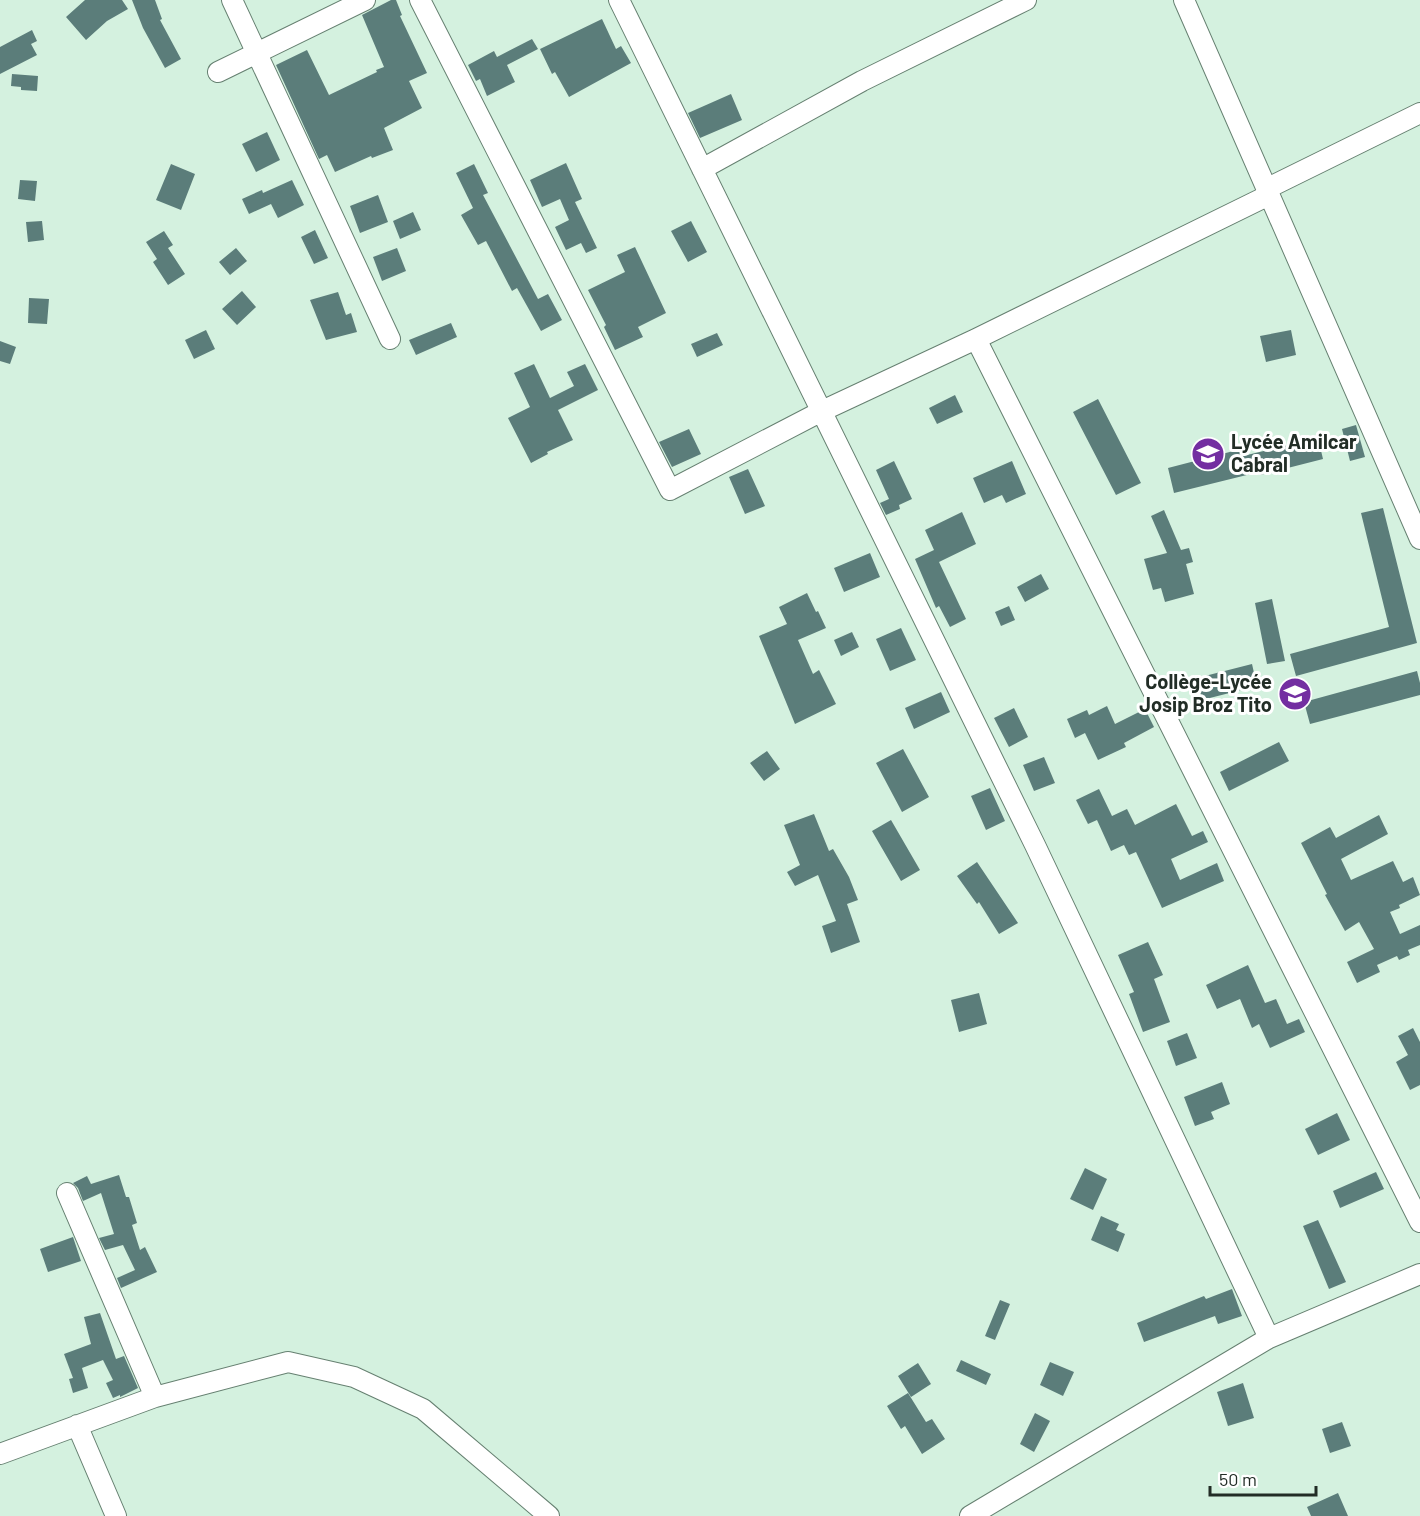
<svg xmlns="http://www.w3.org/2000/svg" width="1420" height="1516" viewBox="0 0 1420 1516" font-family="Barlow,sans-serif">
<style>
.building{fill:#5b7d7a}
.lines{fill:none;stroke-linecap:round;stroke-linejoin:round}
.minor-casing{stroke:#668071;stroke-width:22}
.minor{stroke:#fff;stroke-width:20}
.labels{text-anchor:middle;stroke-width:6;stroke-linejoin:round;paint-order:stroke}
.poi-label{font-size:20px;font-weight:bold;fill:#222d26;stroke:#fff;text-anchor:start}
</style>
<rect width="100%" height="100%" fill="#d4f1df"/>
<path class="building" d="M85 0H122L128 9 107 21 86 40 66 17Z
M132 0H155L162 19 160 20 181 59 165 68 143 28Z
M391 0H396L402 15 400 16 427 73 409 81 422 108 384 128 393 150 372 158 371 156 335 172 327 155 319 159 276 65 307 50 329 95 377 72 376 70 384 67 362 15Z
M602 19 616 49 621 46 631 63 569 97 555 72 552 74 540 49Z
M32 30 37 41 31 44 37 55 0 74V47Z
M532 39 538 49 507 65 515 82 487 96 480 79 476 81 468 65 494 51 497 57Z
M12 74 38 76 37 91 21 90V87L11 86Z
M731 94 742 120 700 138 688 113Z
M267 132 280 160 256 172 242 144Z
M566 163 582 199 575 202 597 248 586 253 581 243 566 250 555 227 569 220 560 199 542 207 530 180Z
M171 164 195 174 181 210 156 200Z
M474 164 488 193 483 195 538 299 548 294 562 320 541 331 517 288 512 291 486 241 478 245 461 215 473 208 456 173Z
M20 180 37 181 35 201 18 199Z
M292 180 304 205 278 218 271 204 249 214 242 199 262 190 263 193Z
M378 195 388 222 360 233 350 206Z
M413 212 421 230 400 239 393 221Z
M42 221 44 240 28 242 26 222Z
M691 221 707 252 688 262 671 231Z
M315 230 328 258 314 264 301 237Z
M164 231 173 245 168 248 185 274 168 285 153 262 157 259 146 242Z
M635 247 666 313 638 327 643 337 615 350 604 327 606 325 588 290 625 272 617 255Z
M236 248 247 261 230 275 219 262Z
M397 248 406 271 382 281 373 257Z
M242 291 256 307 237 325 222 309Z
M338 292 346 315 351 313 357 332 326 340 310 300Z
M29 298 49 299 47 324 28 323Z
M451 323 457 337 416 355 409 340Z
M206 330 215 349 194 359 185 340Z
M1291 330 1296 355 1266 362 1260 336Z
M717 333 723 345 697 357 691 344Z
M0 341 16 347 10 364 0 361Z
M534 364 550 398 574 386 567 372 585 364 598 390 558 410 573 440 547 452 548 454 531 463 508 418 530 407 514 373Z
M955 395 963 412 937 424 929 408Z
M1098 399 1141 483 1116 495 1073 412Z
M1356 425 1365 457 1350 461 1342 429Z
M689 429 701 454 672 467 659 442Z
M1318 438 1323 459 1260 475 1259 472 1174 493 1168 468 1245 448 1247 455Z
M894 461 912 499 899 505 900 509 886 515 880 503 889 499 876 470Z
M1012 461 1026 494 1006 503 1002 495 984 503 973 478Z
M748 469 765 506 745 514 729 477Z
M1383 508 1417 643 1296 676 1290 654 1389 627 1361 513Z
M1164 510 1181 550 1189 548 1193 562 1186 564 1194 594 1165 602 1161 588 1153 590 1144 559 1167 553 1151 516Z
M962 512 976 544 939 562 966 619 950 627 939 606 936 608 915 559 934 550 925 530Z
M870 553 880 577 844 592 834 568Z
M1041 574 1049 589 1025 602 1017 587Z
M807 593 816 612 818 611 826 628 798 640 813 674 819 670 836 704 795 724 759 636 787 624 779 607Z
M1272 599 1285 661 1267 664 1255 603Z
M1009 606 1015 620 1001 626 995 612Z
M901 628 916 660 890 671 876 639Z
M852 632 859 647 841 656 834 640Z
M1252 664 1257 686 1202 700 1197 678Z
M1417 671 1420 683V695L1310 724 1304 702Z
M941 692 950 712 914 729 905 708Z
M1107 706 1115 724 1145 709 1154 727 1124 743 1126 747 1098 760 1085 733 1075 738 1067 719 1087 710 1089 715Z
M1014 708 1028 737 1009 747 994 718Z
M1279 742 1289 761 1229 791 1220 772Z
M903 749 929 797 902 812 876 763Z
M767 751 780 769 764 781 750 763Z
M1044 757 1055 783 1034 791 1023 765Z
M990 788 1005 821 986 830 971 796Z
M1099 789 1112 816 1127 809 1135 825 1176 804 1192 836 1203 831 1208 842 1171 859 1180 880 1217 863 1224 881 1162 908 1136 852 1129 855 1124 845 1111 851 1097 820 1088 824 1076 800Z
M814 814 829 851 833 849 849 877 858 900 847 904 860 942 831 953 822 926 836 921 818 875 795 886 787 872 800 865 784 825Z
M1379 815 1388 834 1341 859 1351 880 1393 861 1403 882 1413 877 1420 895 1399 905 1400 908 1390 912 1400 934 1420 925V945L1408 950 1410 955 1399 960 1397 956 1377 965 1380 972 1357 983 1347 962 1374 949 1359 922 1345 931 1325 895 1327 894 1301 843 1330 827 1336 838Z
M891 820 920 870 901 881 872 831Z
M977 862 1018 923 999 934 979 902 977 904 957 876Z
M1148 942 1163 975 1154 979 1170 1022 1143 1032 1129 994 1134 992 1118 955Z
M1248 965 1265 1003 1276 999 1287 1024 1299 1019 1305 1032 1270 1048 1259 1024 1252 1028 1240 999 1217 1009 1206 985Z
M979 993 987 1024 959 1032 951 1000Z
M1413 1028 1420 1042V1085L1410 1090 1396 1062 1408 1055 1398 1036Z
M1187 1033 1197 1058 1176 1066 1167 1041Z
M1222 1082 1230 1104 1211 1112 1214 1119 1195 1126 1184 1097Z
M1337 1113 1350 1140 1318 1155 1305 1129Z
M1085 1168 1107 1179 1093 1210 1070 1199Z
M1376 1172 1384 1189 1340 1208 1333 1191Z
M119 1175 126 1197H129L137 1223 132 1225 140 1250 145 1247 157 1272 121 1288 117 1278 135 1270 123 1245 105 1250 99 1238 114 1234 101 1193 83 1201 78 1188 73 1183 87 1176 91 1184Z
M1101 1216 1119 1224 1116 1230 1125 1234 1118 1252 1091 1240Z
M1318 1220 1346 1282 1329 1289 1303 1226Z
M73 1237 81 1261 48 1272 40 1249Z
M1232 1289 1242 1316 1218 1324 1215 1316 1144 1342 1137 1323 1204 1296 1206 1299Z
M1000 1300 1010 1304 995 1340 985 1336Z
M100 1313 116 1359 124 1356 138 1388 120 1397V1395L113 1398 106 1383 113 1380 103 1360 82 1368 88 1388 73 1393 69 1379 73 1378 64 1354 91 1344 84 1317Z
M961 1360 991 1374 986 1385 956 1371Z
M1050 1362 1074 1372 1063 1396 1040 1385Z
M918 1363 931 1384 911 1397 898 1376Z
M1243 1383 1254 1418 1228 1426 1217 1392Z
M908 1393 926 1422 932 1419 945 1439 922 1454 905 1426 901 1429 887 1406Z
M1035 1413 1050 1421 1034 1452 1020 1444Z
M1342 1422 1351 1446 1330 1453 1322 1429Z
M1338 1493 1348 1516H1311L1307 1507Z"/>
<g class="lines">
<defs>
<path id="minor" d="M232 0 390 339
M420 0 670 490 822 411 976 339 1269 195
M619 0 1035 845 1269 1338
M1184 0 1420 539
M218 72 365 0
M702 169 862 81 1026 0
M1266 189 1420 113
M976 339 1420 1222
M67 1193 155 1397
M77 1425 116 1516
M0 1454 155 1397 288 1362 354 1377 423 1409 549 1516
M970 1516 1269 1338 1420 1274"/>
</defs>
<use href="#minor" class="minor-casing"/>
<use href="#minor" class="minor"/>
</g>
<defs>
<symbol id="school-disc" viewBox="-11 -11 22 22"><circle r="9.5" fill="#732ea1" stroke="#fff"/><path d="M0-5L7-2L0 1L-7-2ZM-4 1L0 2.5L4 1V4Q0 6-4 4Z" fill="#fff"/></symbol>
</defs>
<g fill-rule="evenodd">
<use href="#school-disc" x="1189" y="435" width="38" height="38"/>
<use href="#school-disc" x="1276" y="675" width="38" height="38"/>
</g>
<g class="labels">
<g class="poi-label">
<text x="1231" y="449">Lycée Amilcar<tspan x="1231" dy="23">Cabral</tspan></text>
<text x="1272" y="689" text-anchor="end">Collège-Lycée<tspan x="1272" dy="23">Josip Broz Tito</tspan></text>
</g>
</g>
<path d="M1210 1486v9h106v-9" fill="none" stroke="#222d26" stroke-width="3"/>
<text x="1219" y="1486" font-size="18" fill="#222d26" stroke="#ffffff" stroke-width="4.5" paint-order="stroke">50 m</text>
</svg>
